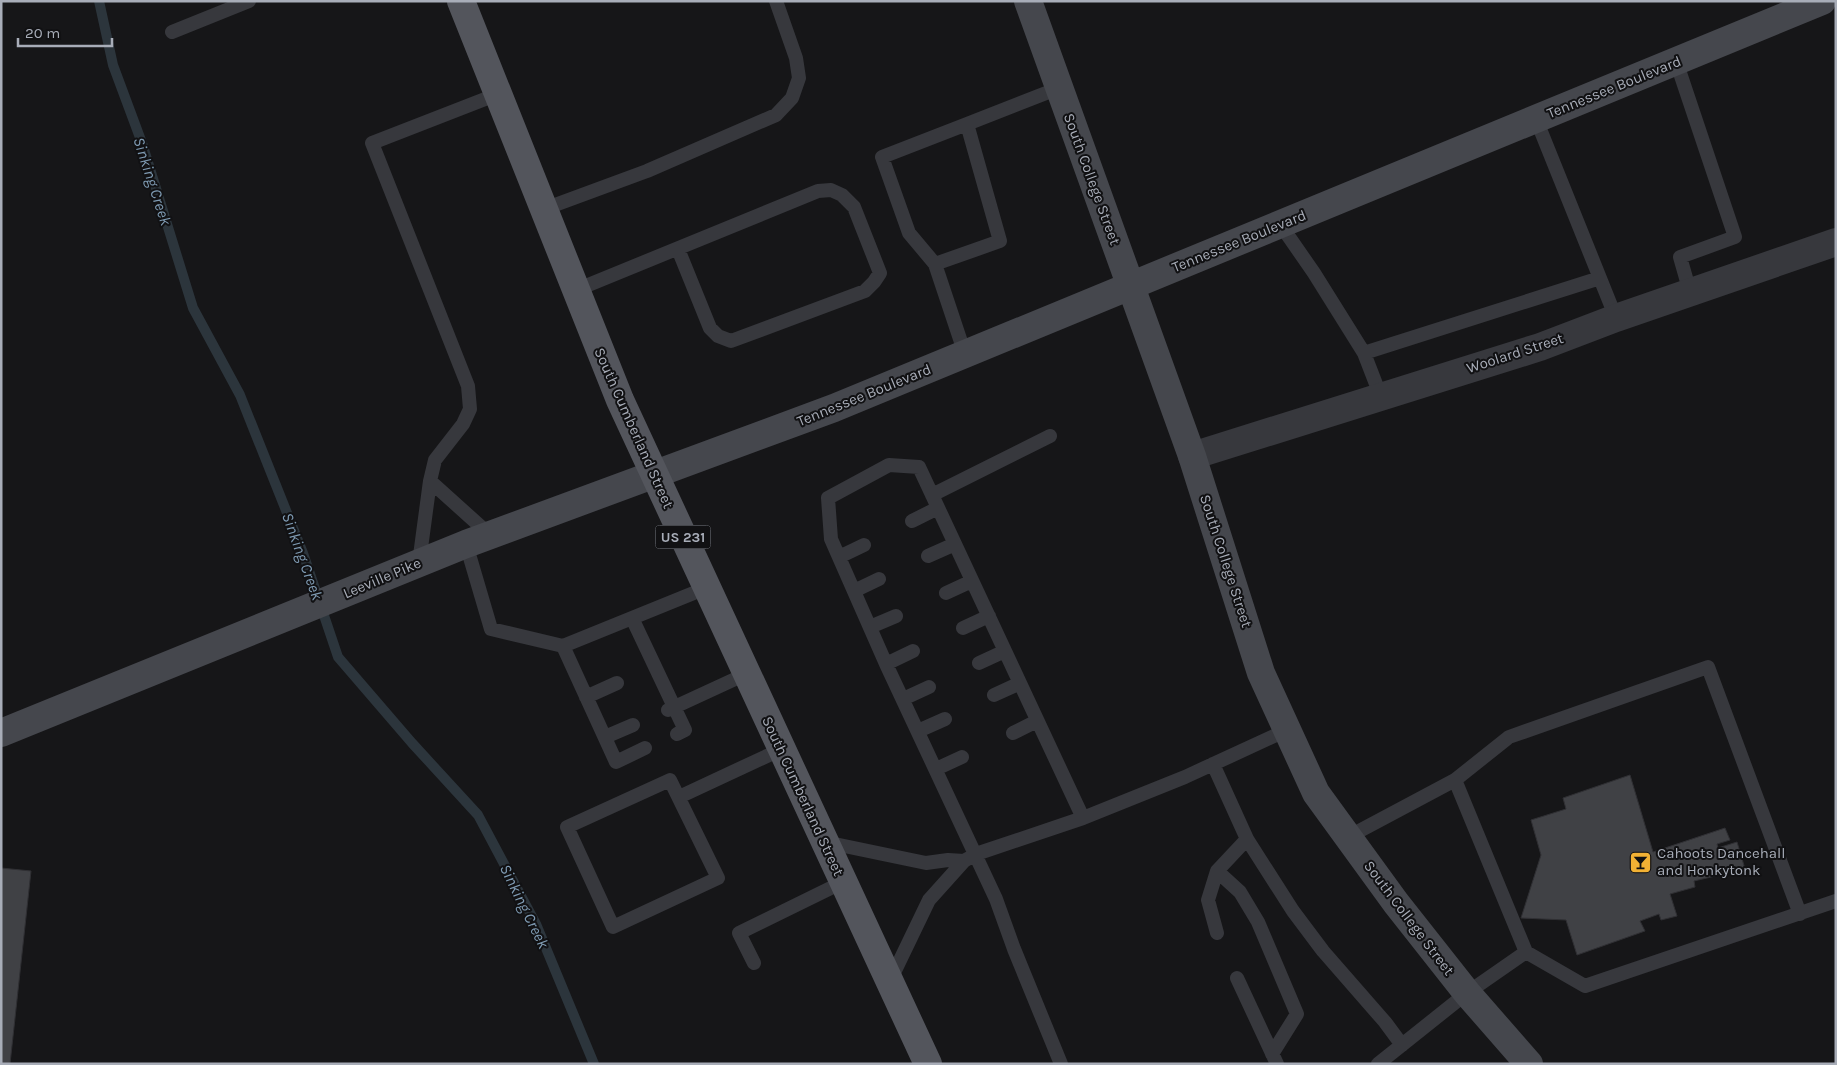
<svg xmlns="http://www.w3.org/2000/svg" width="1837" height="1065" viewBox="0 0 1837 1065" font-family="Karla,sans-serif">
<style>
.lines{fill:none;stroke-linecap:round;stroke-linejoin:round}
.stream{stroke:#2c353c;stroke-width:10}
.building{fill:#404145;stroke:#303034}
.lane{stroke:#37383d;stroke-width:14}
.street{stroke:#37383d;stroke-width:28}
.secondary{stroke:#45474d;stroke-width:28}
.primary{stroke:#53555c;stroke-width:28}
.labels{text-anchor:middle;stroke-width:4;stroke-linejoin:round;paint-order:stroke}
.shield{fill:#111113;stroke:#7b7e86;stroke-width:1}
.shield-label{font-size:14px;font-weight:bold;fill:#a8adb8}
.street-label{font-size:15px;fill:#a8adb8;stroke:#111113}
.poi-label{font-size:15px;fill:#a8adb8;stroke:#111113;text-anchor:start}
.water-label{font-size:16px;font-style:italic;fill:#7f9bb3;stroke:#111113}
</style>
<rect width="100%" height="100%" fill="#161618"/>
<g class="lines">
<path class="stream" d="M99 1 113 65 142 143 193 308 240 395 303 553 338 657 412 743 478 815 536 924 594 1064"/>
</g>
<path class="building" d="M1630 775 1653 852 1725 828 1730 840 1717 844 1718 848 1737 842 1745 869 1694 881 1695 887 1670 894 1677 916 1661 920 1659 914 1640 921 1645 931 1577 955 1566 920 1521 918 1541 855 1531 820 1566 809 1563 798Z
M1 868 31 871 10 1064H1Z"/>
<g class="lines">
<path class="lane" d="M172 32 249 1
M1676 61 1735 237 1680 257 1690 292
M1536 119 1616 318
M544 209 647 171 776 115 792 98 799 78 796 58 776 1
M1280 224 1314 273 1364 353 1381 397
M935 264 1000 241 967 124 1059 88
M576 290 818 191 831 190 842 195 854 207 880 273 874 282 865 291 731 341 718 336 710 328 678 249
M1364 353 1600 278
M965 354 935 264 909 233 882 157 967 124
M430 481 490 535
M932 495 1050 436
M912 521 938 508
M466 544 491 629 563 646 706 588
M928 556 955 544
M839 557 864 545
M419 563 430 481 435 460 463 424 470 409 468 386 372 143 498 94
M854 591 879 579
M946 593 972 581
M632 618 685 730 677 734
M870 627 896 616
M963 628 989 616
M563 646 616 762 645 748
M979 663 1005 651
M886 664 913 651
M994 695 1020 683
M586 697 617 683
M903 699 929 687
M668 710 746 674
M918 731 945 719
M1013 733 1037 721
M605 737 633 725
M1213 764 1247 839 1293 911 1323 951 1385 1022 1402 1045
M936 769 962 757
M670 780 718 878 613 927 567 827Z
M1455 780 1509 737 1708 667 1800 914
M679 797 782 749
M1348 837 1455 780 1526 952 1467 993 1378 1064
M825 842 926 863 948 860 964 861
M1217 871 1240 892 1258 922 1297 1014 1272 1054
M1217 933 1208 900 1217 871 1247 839
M1526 952 1585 986 1836 901
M754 963 739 933 843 882
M1237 978 1277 1064
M890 981 929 900 964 861 976 854 1083 818 1185 777 1287 730
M1061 1064 1014 949 996 899 886 664 831 539 828 498 889 465 919 467 1083 818"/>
<path class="street" d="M1192 456 1540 347 1616 318 1836 242"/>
<path class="secondary" d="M1028 1 1192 456 1261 673 1316 793 1396 903 1467 993 1529 1064
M1 733 466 544 834 408 1822 1"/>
<path class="primary" d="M461 1 620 400 928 1064"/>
</g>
<defs>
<symbol id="bar-square" viewBox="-11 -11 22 22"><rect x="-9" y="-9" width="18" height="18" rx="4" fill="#f2b134" stroke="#111113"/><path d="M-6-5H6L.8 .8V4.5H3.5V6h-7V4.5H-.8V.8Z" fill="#111"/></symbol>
</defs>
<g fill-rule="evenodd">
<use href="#bar-square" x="1628" y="850" width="25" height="25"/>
</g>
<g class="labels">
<rect class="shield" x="655.5" y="525.5" width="55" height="23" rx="4"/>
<g class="shield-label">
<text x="683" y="542">US 231</text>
</g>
<g class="street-label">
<text transform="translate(1614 87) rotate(-22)" y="5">Tennessee Boulevard</text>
<text transform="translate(1092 179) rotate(70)" y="5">South College Street</text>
<text transform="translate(1239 241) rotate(-22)" y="5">Tennessee Boulevard</text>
<text transform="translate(1515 353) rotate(-18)" y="5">Woolard Street</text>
<text transform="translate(864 395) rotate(-22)" y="5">Tennessee Boulevard</text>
<text transform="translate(634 428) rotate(66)" y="5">South Cumberland Street</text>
<text transform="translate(1226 561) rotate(72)" y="5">South College Street</text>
<text transform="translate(382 578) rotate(-23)" y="5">Leeville Pike</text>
<text transform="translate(803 796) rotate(65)" y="5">South Cumberland Street</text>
<text transform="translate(1409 918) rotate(53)" y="5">South College Street</text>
</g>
<g class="poi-label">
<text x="1657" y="858">Cahoots Dancehall<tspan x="1657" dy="17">and Honkytonk</tspan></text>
</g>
<g class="water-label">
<text transform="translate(153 181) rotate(72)" y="6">Sinking Creek</text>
<text transform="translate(303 556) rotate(70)" y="6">Sinking Creek</text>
<text transform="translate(525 906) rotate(64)" y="6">Sinking Creek</text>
</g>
</g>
<rect width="1837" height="1065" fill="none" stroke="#a8adb8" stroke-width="5"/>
<path d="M18 38v8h94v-8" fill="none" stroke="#a8adb8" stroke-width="2.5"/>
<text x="25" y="38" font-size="15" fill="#a8adb8" stroke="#111113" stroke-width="4" paint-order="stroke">20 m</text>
</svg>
